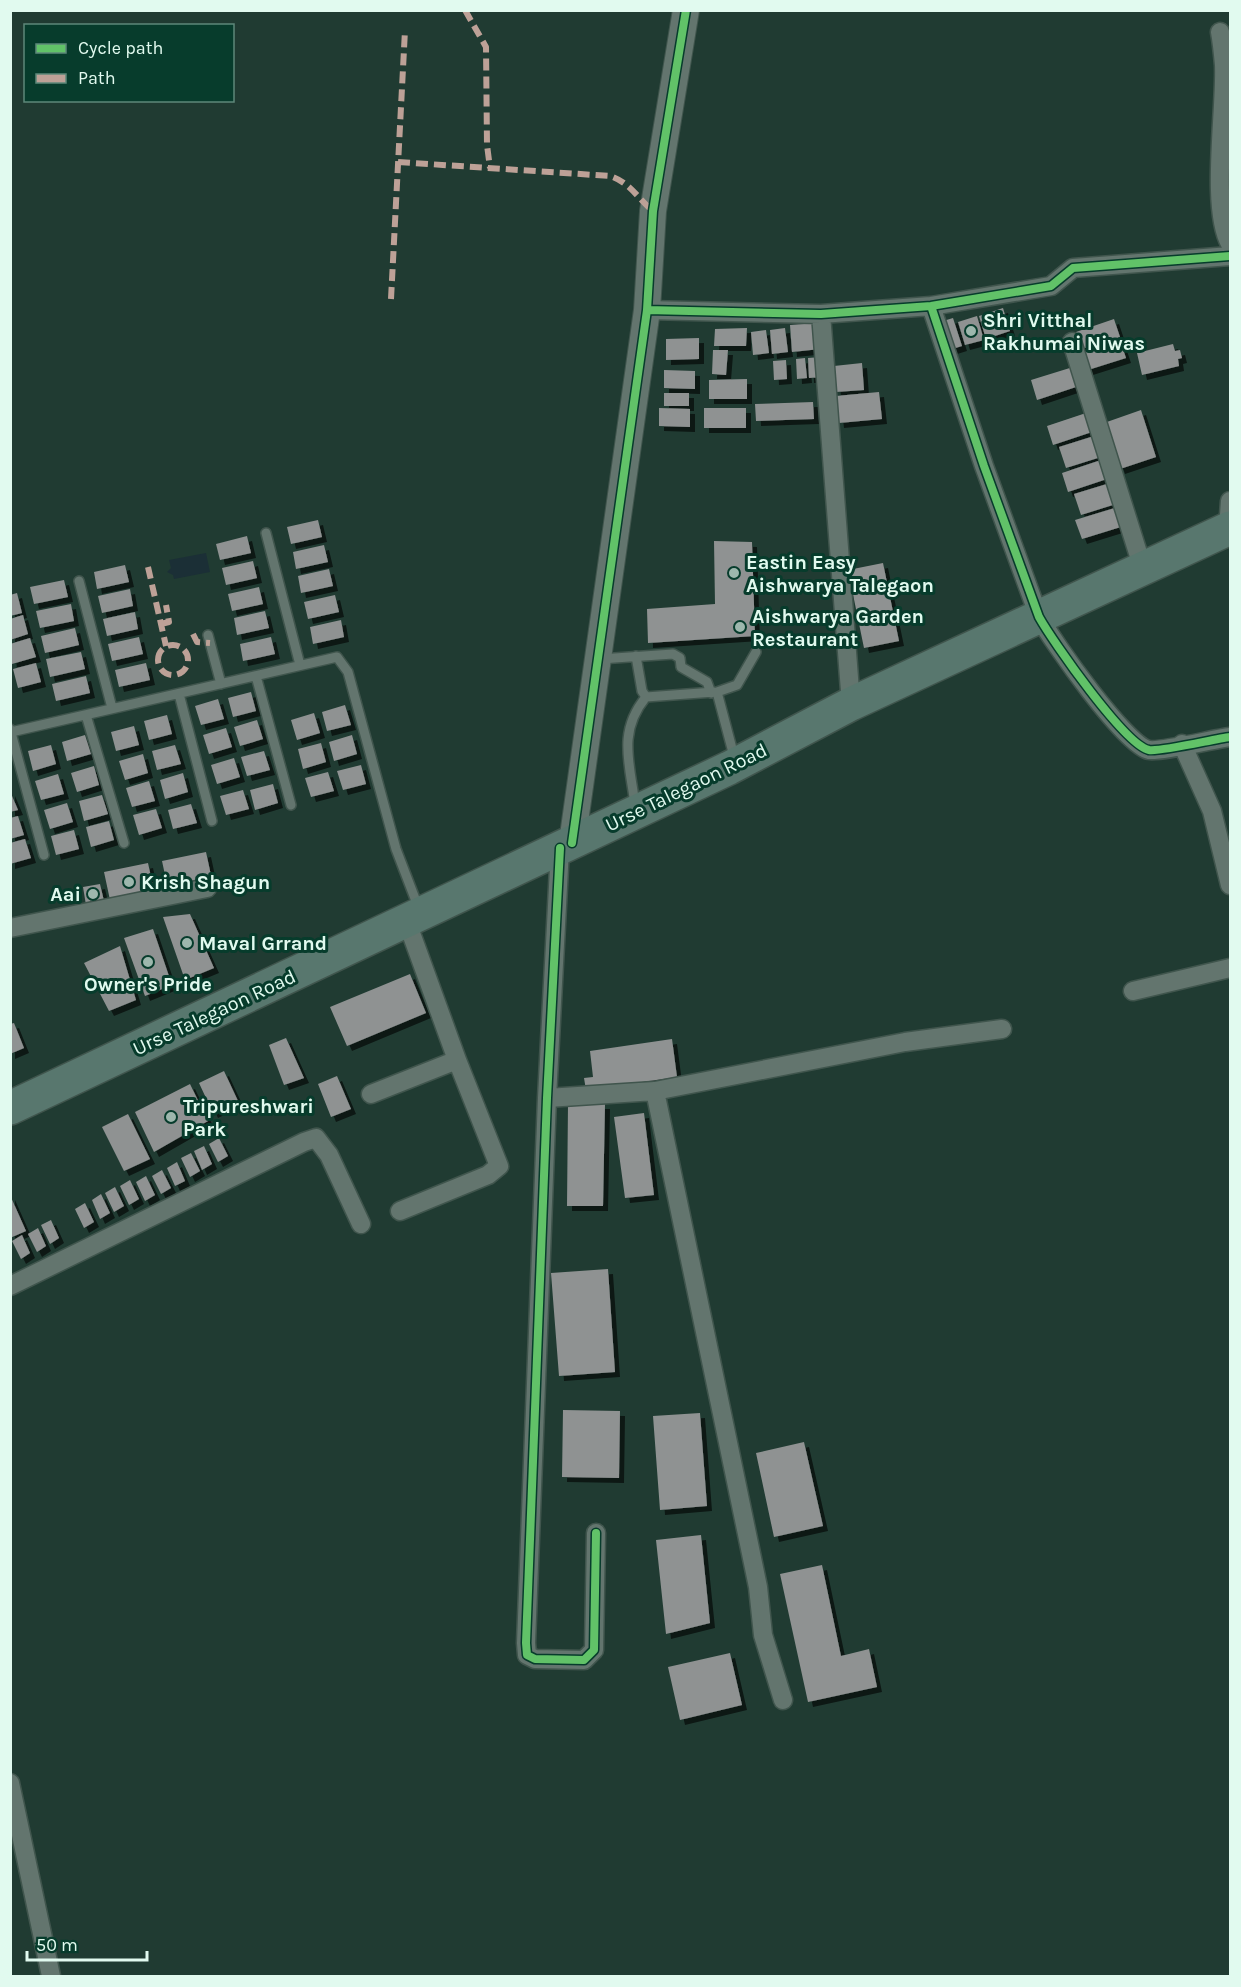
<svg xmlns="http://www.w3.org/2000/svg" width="1241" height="1987" viewBox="0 0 1241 1987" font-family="Karla,sans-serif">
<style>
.water{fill:#1b2f36}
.building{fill:#8f9292;filter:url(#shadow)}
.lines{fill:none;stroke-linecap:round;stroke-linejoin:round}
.lane-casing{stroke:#40554d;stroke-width:12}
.street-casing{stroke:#40554d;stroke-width:21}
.secondary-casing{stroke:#40554d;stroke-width:28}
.highway-casing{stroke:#40554d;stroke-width:36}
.lane{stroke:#63756e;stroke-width:9}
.street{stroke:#63756e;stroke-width:18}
.secondary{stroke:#63756e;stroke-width:26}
.highway{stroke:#58776e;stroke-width:33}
.quiet{stroke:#bda197;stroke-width:6;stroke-dasharray:12 6;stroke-linecap:butt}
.cycleway-casing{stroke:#073c2c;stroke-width:11}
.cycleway{stroke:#61c268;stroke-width:8}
.poi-dot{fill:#9db7ad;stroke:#073c2c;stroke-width:2}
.labels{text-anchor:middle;stroke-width:6;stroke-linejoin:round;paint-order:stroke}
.poi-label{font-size:20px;font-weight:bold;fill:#e1faef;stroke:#073c2c;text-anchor:start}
.street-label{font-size:20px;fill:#e1faef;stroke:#073c2c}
</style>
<defs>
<filter id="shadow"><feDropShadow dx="5" dy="5" stdDeviation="0" flood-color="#0009"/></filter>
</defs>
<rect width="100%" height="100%" fill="#203b32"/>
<path class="water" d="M206 553 210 572 174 579 173 575 167 572 171 568 169 560Z"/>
<path class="building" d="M1003 308 1010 331 986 339 979 316Z
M977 316 984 340 965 345 958 322Z
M953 318 962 346 949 350 940 322Z
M1114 319 1120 337 1082 349 1076 332Z
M818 323 820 349 792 352 790 325Z
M747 328 746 346H714L715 329Z
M785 328 788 352 772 354 770 330Z
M766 330 769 353 753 355 751 332Z
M699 338V359L666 360V339Z
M1120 340 1126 358 1088 370 1083 353Z
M1173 344 1175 351 1180 350 1182 358 1178 359 1179 366 1142 375 1137 353Z
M713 350H728L726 375 712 374Z
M821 357 823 377 809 378 808 358Z
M805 358 807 378 797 379 796 359Z
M786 360 787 379 774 380 773 361Z
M862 363 864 390 836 392 834 366Z
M1073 367 1079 386 1037 400 1031 380Z
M664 370 695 371V389L664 388Z
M747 379V399H709V380Z
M879 392 882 419 839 423 836 396Z
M664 393H689V406H664Z
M813 402 814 419 756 421 755 404Z
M659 408 690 409V427L659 426Z
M704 408H746V428H704Z
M1141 410 1156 457 1120 469 1104 423Z
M1089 412 1095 431 1053 445 1047 426Z
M1094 436 1101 457 1066 468 1059 447Z
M1104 459 1110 478 1068 492 1062 473Z
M1110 483 1116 504 1081 515 1074 494Z
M1118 507 1124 526 1082 539 1075 520Z
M318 520 322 537 291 544 287 527Z
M247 536 251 553 220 560 216 544Z
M714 541 752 542 755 636 648 643 647 609 715 604Z
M324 545 328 562 296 569 293 552Z
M253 561 257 578 226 585 222 568Z
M883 563 899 641 864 648 848 570Z
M125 565 129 582 97 589 94 572Z
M329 569 333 586 301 593 298 576Z
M64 580 68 597 34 604 30 587Z
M259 587 263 604 232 611 228 594Z
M130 589 133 606 102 613 98 596Z
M17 593 22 613 10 616V595Z
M335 595 339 612 308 619 304 602Z
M71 604 74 621 40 628 36 611Z
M265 611 269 628 237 635 234 618Z
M135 612 138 629 107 636 103 619Z
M23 615 28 634 10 640V619Z
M341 620 344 637 313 644 310 627Z
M75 628 79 645 45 653 41 636Z
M139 637 143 654 112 661 108 644Z
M271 637 275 654 243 661 240 644Z
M30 638 36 657 12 664 10 644Z
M81 652 85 669 50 677 46 659Z
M36 663 41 682 18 688 13 669Z
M146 663 150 680 119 687 115 670Z
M86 676 90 693 56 701 52 684Z
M251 692 256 711 233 717 228 698Z
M218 699 224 719 201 725 195 706Z
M345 705 351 725 327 731 322 712Z
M314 713 320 733 297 740 291 720Z
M167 715 172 734 149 740 144 721Z
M257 720 263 739 240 746 234 727Z
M134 726 139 745 116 751 111 732Z
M226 728 232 747 209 754 203 735Z
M85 735 91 754 67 761 62 742Z
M352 735 357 754 334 761 329 742Z
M321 743 326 762 303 769 298 749Z
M51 745 56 764 33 771 28 751Z
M175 745 181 764 157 770 152 751Z
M264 751 270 770 247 776 241 757Z
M143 754 148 773 125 780 119 761Z
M234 758 240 777 217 784 211 765Z
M361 765 366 784 343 790 337 771Z
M94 766 99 785 77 792 71 773Z
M328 772 334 791 311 797 305 778Z
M183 773 188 792 165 799 160 780Z
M58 774 64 794 41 800 35 781Z
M149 781 155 801 132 807 126 788Z
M273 784 278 803 255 810 250 790Z
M243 790 249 809 226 815 220 796Z
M10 791 18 810 10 812Z
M102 795 108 814 84 821 79 801Z
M67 803 73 822 50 829 44 810Z
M191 804 197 823 173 829 168 810Z
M156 809 162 828 139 835 133 815Z
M18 816 24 835 10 839V818Z
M109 821 114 840 91 847 86 827Z
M74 830 79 849 56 855 51 836Z
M25 839 31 858 10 864V843Z
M206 852 212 880 168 889 162 861Z
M148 863 154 891 110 900 104 872Z
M100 884 104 901 86 905 83 887Z
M190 914 214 968 185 980 163 917Z
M153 929 172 985 145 996 124 938Z
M120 946 136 1000 109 1011 84 963Z
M410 974 426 1013 347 1046 330 1007Z
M14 1023 24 1048 10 1054V1024Z
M286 1038 304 1078 284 1085 269 1045Z
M672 1039 677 1077 586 1090 584 1078 593 1077 590 1051Z
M224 1071 238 1101 213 1113 199 1083Z
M337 1076 351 1109 331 1117 318 1084Z
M190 1084 208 1121 154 1152 135 1112Z
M568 1104H605L603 1206H567Z
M644 1113 654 1195 625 1198 614 1117Z
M128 1114 150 1159 124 1171 102 1127Z
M219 1138 228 1156 218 1162 209 1144Z
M204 1146 212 1164 202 1170 194 1151Z
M191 1153 200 1171 190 1177 181 1158Z
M177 1162 185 1181 175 1186 167 1168Z
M162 1170 171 1188 161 1194 152 1176Z
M146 1176 155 1195 145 1201 136 1182Z
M130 1180 139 1199 129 1205 120 1186Z
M115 1187 124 1206 114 1212 105 1193Z
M101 1194 110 1213 100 1219 92 1200Z
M10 1195 26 1231 10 1238Z
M85 1203 94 1222 84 1228 75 1209Z
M51 1220 59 1238 50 1244 41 1225Z
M38 1228 46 1246 37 1252 28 1234Z
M22 1235 30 1253 21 1259 12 1241Z
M608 1269 615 1372 559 1376 551 1273Z
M563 1410 620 1411 619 1478 562 1477Z
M700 1413 707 1506 660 1510 653 1416Z
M804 1442 823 1526 774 1537 756 1453Z
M701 1535 710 1623 666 1634 656 1540Z
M822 1565 841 1656 869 1649 877 1687 808 1702 780 1574Z
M730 1653 742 1705 680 1720 668 1667Z"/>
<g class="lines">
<defs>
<path id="lane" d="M266 533 300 665
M79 581 112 708
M208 635 221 684
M636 656 642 691 646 697 714 692
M600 659 673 654 680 658 681 667 707 682 711 693
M256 676 291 805
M179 694 212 821
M86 715 124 843
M10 729 44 855
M11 732 337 657 348 672 396 849 419 909
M735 760 717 692 737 685 756 652
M635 805C630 764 617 732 646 697"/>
<path id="street" d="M1220 32C1222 43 1223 54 1224 65 1226 108 1210 208 1230 244
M931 306 984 466 1039 617C1053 642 1125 745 1149 750 1161 752 1214 739 1230 737
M647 310 821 314 931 306 1051 286 1073 268 1230 256
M821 314 851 704
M1072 342 1143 569
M1228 529 1230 501
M1182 744 1212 811 1230 885
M560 848 547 1098 526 1643 527 1655 535 1659 584 1660 594 1650 596 1533
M407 922 457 1060
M10 928 207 888
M1133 991 1230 968
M655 1091 758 1587 763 1635 783 1700
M371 1094 457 1060 499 1166 488 1175 400 1211
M547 1098 655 1091 905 1042 1002 1029
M10 1286 304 1142 316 1138 329 1155 361 1224
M10 1783 51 1976"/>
<path id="secondary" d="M572 843 647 310 653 211 686 10"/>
<path id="highway" d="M10 1108 729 768 851 704 1230 528"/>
</defs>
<use href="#lane" class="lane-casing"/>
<use href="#street" class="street-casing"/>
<use href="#secondary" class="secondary-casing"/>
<use href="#highway" class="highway-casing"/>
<use href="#lane" class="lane"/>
<use href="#street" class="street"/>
<use href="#secondary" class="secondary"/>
<use href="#highway" class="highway"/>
<path class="quiet" d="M465 10 486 47 487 145 490 168
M398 162 610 176C631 183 637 198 653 211
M391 299 405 30
M148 567 166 646
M161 624 169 622 166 605
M193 634 197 642 210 643
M158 660a15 15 0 1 1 30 0a15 15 0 1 1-30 0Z"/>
<defs>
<path id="cycleway" d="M931 306 984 466 1039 617C1053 642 1125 745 1149 750 1161 752 1214 739 1230 737
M647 310 821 314 931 306 1051 286 1073 268 1230 256
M572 843 647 310 653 211 686 10
M560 848 547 1098 526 1643 527 1655 535 1659 584 1660 594 1650 596 1533"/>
</defs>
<use href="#cycleway" class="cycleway-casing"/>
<use href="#cycleway" class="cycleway"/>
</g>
<g class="poi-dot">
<circle cx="971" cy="331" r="6"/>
<circle cx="734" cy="573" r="6"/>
<circle cx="740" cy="627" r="6"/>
<circle cx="129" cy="882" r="6"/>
<circle cx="93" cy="894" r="6"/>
<circle cx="187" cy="943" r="6"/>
<circle cx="148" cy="962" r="6"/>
<circle cx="171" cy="1117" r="6"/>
</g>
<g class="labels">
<g class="poi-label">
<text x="983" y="327">Shri Vitthal<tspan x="983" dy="23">Rakhumai Niwas</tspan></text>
<text x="746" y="569">Eastin Easy<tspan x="746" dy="23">Aishwarya Talegaon</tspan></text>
<text x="752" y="623">Aishwarya Garden<tspan x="752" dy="23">Restaurant</tspan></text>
<text x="141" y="889">Krish Shagun</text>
<text x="81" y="901" text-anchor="end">Aai</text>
<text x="199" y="950">Maval Grrand</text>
<text x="148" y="991" text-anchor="middle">Owner's Pride</text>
<text x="183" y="1113">Tripureshwari<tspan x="183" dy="23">Park</tspan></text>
</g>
<g class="street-label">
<text transform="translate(686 787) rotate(-26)" y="7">Urse Talegaon Road</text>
<text transform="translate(214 1012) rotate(-25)" y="7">Urse Talegaon Road</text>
</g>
</g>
<rect width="1241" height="1987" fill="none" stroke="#e1faef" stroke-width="24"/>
<rect x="24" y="24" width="210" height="78" fill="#073c2c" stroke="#5e887a" stroke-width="1.5"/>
<rect x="36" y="44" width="30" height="9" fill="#61c268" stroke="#5e887a" stroke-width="1.5"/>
<text x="78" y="54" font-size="18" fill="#e1faef">Cycle path</text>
<rect x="36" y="74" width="30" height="9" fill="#bda197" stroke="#5e887a" stroke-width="1.5"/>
<text x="78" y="84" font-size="18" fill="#e1faef">Path</text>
<path d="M27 1951v9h120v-9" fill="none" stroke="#e1faef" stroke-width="3"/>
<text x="36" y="1951" font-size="18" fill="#e1faef" stroke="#073c2c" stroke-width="4.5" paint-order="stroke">50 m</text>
</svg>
